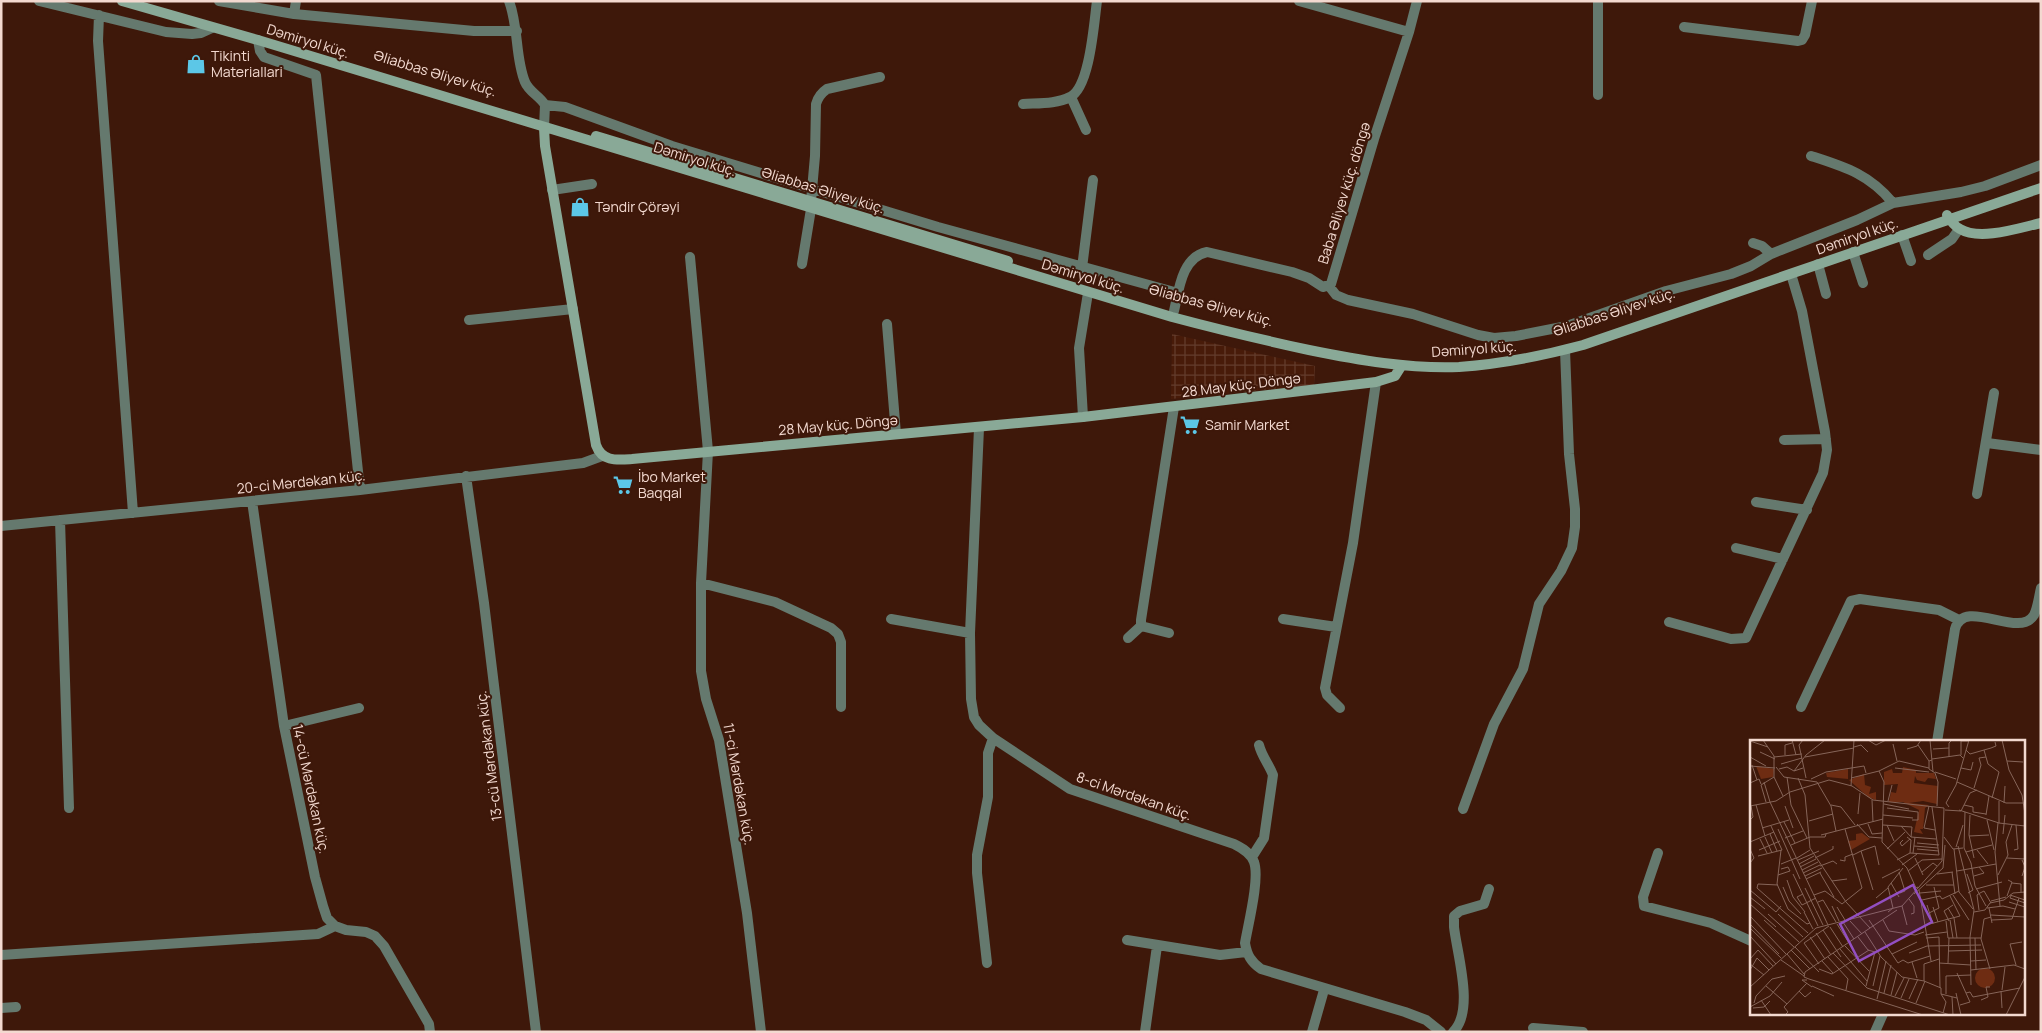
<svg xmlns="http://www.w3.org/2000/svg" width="2042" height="1033" viewBox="0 0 2042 1033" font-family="Manrope,sans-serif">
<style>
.industrial{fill:url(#industrial-grid)}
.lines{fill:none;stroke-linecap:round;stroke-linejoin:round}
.street{stroke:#65796e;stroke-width:10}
.secondary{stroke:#89a997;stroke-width:10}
.labels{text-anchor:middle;stroke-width:4;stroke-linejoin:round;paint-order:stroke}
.street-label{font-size:14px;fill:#f3d9d0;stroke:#3e180a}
.poi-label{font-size:14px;fill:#f3d9d0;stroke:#3e180a;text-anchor:start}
.inset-road{fill:none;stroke:#866559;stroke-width:1}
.view{fill:#934fc2;fill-opacity:0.15;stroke:#934fc2;stroke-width:2.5}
.inset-edge{fill:none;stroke:#f3d9d0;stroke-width:2.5}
</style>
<defs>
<pattern id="industrial-grid" width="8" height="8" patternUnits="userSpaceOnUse" patternTransform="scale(1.25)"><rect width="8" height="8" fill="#481b09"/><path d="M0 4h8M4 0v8" fill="none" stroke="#633c2c"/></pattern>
</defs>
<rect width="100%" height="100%" fill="#3e180a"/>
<path class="industrial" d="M1172 334 1315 366 1314 385 1171 399Z"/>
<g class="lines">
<path class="street" d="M39 1 166 32 192 34 201 33 212 28
M219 1 294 14 474 31H517
M509 1C519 28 515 58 525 82 529 92 540 96 545 105L544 128
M1299 1 1409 32
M294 14 296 1
M99 15 98 41 133 513
M1684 27 1798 41 1802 40 1805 35 1812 1
M258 40 260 51 264 57 316 75 360 490
M1598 95V1
M1071 97 1086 130
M1023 104C1038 103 1057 104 1070 97 1090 88 1094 22 1097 1
M545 105 565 107 672 146 938 227 1178 293
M1811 156C1845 167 1869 174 1893 203
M552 190 592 184
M811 201 815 156 816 104C818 97 821 93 827 89L880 77
M1902 235 1911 261
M1753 243 1762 246 1771 254
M1853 252 1863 283
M1928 255 1952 239 1959 229
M690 257 708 451 701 583V671L706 699 719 740 747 913 761 1032
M802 264 811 209
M1818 264 1826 294
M1082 268 1093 180
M1329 286 1336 295 1348 300 1413 314 1478 335 1494 338 1516 336 1567 326 1666 291 1731 274 1751 266 1771 254 1857 220 1893 203 1961 192 1985 186 2041 165
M1174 311C1179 289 1182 257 1207 252L1292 272 1309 278 1323 287 1331 284 1374 139 1409 32 1417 1
M469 320 573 309
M887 324 896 434
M1083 417 1079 348 1088 293
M979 428 970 633 971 699 974 717 979 725 993 738 1070 789 1234 844C1242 848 1251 853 1254 862 1260 878 1248 925 1245 943 1247 955 1251 962 1261 969L1405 1012 1426 1020 1441 1032
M1784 440 1826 439
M1987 443 2041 450
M466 476 484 603 536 1032
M1977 494 1994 393
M252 501 284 726 315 877 323 906 327 918 335 926 346 930 366 932 375 936 384 946 429 1024 430 1032
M1756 502 1807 510
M60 520 69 808
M1 526 360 490 583 463 602 456
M1736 548 1783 559
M701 583 775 602 831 628 838 634 841 642V707
M891 619 970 633
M1283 619 1336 627
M1669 622 1731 639 1746 638 1823 473 1827 450 1825 432 1802 311 1791 274
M1169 633 1141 626V620L1174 407
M1128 638 1141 626
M1801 707 1851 601 1860 599 1939 610 1959 620
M1340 708 1327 695 1325 688 1353 543 1376 382
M284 726 359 708
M1937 742 1955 629C1964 596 2019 640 2034 615 2038 607 2039 596 2041 588
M1463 809 1494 724 1523 669 1539 604 1561 571 1572 548 1575 527V509L1569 454 1565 350
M1658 853 1643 897 1644 906 1711 923 1751 941
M1252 857 1264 838 1273 775C1269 764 1262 757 1259 745
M1127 940 1220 955 1246 952
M1 955 318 934 335 926
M987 963 977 873V855L988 797V753L993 738
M1 1008 16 1007
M1533 1028 1583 1032
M1145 1032 1157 946
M1312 1032 1324 990
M1453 1032C1475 1011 1457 954 1454 927V916L1460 911 1484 904 1489 889
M1875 1032 1883 1014"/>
<path class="secondary" d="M122 1 258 40 1172 317C1217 329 1263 340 1309 350 1358 360 1409 369 1459 367 1501 364 1542 356 1583 345L2041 188
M544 128 545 146 596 445C602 462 617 460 632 459L1083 417 1376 382 1395 376 1402 365
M596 136 1008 261
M1947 215C1950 220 1954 226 1960 229 1980 241 2019 228 2041 223"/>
</g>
<defs>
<symbol id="shop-bare" viewBox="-9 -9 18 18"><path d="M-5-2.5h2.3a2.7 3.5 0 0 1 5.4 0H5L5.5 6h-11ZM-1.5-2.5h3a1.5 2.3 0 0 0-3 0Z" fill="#5cc7e7" stroke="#3e180a" stroke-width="2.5" paint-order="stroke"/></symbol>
<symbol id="supermarket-bare" viewBox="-9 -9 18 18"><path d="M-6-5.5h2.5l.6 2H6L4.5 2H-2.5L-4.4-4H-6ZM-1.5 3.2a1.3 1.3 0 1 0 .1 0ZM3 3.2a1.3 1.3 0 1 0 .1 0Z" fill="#5cc7e7" stroke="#3e180a" stroke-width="2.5" paint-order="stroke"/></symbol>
</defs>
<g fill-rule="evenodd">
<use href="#shop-bare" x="182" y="50" width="28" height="28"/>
<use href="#shop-bare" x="566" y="193" width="28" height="28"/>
<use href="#supermarket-bare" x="1176" y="411" width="28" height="28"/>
<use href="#supermarket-bare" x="609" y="471" width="28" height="28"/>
</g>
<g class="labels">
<g class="street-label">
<text transform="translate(308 41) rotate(17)" y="5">Dəmiryol küç.</text>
<text transform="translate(435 73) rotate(17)" y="5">Əliabbas Əliyev küç.</text>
<text transform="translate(695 159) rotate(17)" y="5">Dəmiryol küç.</text>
<text transform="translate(823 190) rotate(17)" y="5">Əliabbas Əliyev küç.</text>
<text transform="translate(1344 193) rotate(-73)" y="5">Baba Əliyev küç. döngə</text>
<text transform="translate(1857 236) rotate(-19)" y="5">Dəmiryol küç.</text>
<text transform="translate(1083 276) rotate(17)" y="5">Dəmiryol küç.</text>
<text transform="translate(1211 305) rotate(15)" y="5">Əliabbas Əliyev küç.</text>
<text transform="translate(1614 312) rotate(-18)" y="5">Əliabbas Əliyev küç.</text>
<text transform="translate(1474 349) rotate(-4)" y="5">Dəmiryol küç.</text>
<text transform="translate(1241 385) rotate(-7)" y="5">28 May küç. Döngə</text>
<text transform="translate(838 425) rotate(-5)" y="5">28 May küç. Döngə</text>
<text transform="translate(301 482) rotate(-6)" y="5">20-ci Mərdəkan küç.</text>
<text transform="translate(489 756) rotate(-97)" y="5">13-cü Mərdəkan küç.</text>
<text transform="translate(739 784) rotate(80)" y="5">11-ci Mərdəkan küç.</text>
<text transform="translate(311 789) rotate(78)" y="5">14-cü Mərdəkan küç.</text>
<text transform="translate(1134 796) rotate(19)" y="5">8-ci Mərdəkan küç.</text>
</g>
<g class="poi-label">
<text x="211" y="61">Tikinti<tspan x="211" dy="16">Materiallari</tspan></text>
<text x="595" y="212">Təndir Çörəyi</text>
<text x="1205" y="430">Samir Market</text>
<text x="638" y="482">İbo Market<tspan x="638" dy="16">Baqqal</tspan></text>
</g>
</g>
<g transform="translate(1750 740)">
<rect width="275" height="275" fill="#3e180a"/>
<path d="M153 27 166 30V33H184L186 39 178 38 175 42 167 40 165 36 164 43 188 46 187 64 173 61 159 63 179 65 175 68 173 89H170L173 94 164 92 169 70 153 62H139L141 52 146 53 148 44 134 45V32L142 29 143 33H152ZM98 29V39L77 37 76 33ZM114 34 115 45 121 47 119 54 126 52V60L118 57 99 40ZM112 93 120 99 101 110 98 101 106 100V94ZM225 238a10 10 0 1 1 20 0a10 10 0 1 1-20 0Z" fill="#6e2c12"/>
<path d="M6 26 24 29 23 37 11 39Z" fill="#6e2c12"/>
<path class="inset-road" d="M13 0 24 16V37L33 56M42 0 46 15M53 0 49 5 56 38M118 0 126 5 136 0M180 0 183 32M252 0 259 30 272 55 275 74M0 1 18 7M143 4 147 21M168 5 179 21M104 7 111 5 118 12M157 9 167 6 171 0M183 9 199 8M216 10 220 14 241 8 246 6 245 2M234 10 238 24 249 32 242 58M10 12 25 19M35 15V5L42 3M211 15V1H219M0 17 16 26M24 17 52 14M55 17 104 8M199 17V3L202 0M182 19 210 15 213 18M182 20 179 21V29L185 33 188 42 187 66M257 21 273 22M31 24 52 18M2 25 7 40M0 26 25 28M26 27 34 37 67 42 81 66 86 91M145 28 179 32M211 28 221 30 223 22M29 29 37 27 44 31 53 28M44 31 56 15 75 0M129 31 134 42 132 102 157 128 166 148 168 147M185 32 206 39M37 37 41 65 57 98M48 38 55 55 60 108 96 162 120 188 147 170M101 38 129 31 149 21 179 28M61 39 76 32 114 26 116 33M14 42 20 62M207 42 256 63H275M0 43 9 39 11 44M101 46 104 0M224 48 231 25 229 18 236 17M122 60 123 82M138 61 142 45M16 62 11 45 24 37M20 62 78 185M254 63 255 46M134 64 159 69M6 65 15 96M81 65 91 67 105 85M214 65 223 67V72L236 74M0 66 26 61 40 52 79 40 102 46 123 60 194 68 192 121 152 166 66 188 0 247M35 66 43 88M179 66 174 88 185 90M199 67 196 63 206 45 219 0M137 68 168 72V80H162M195 70 211 71M209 70 249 83 275 86M211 71 220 53 227 50M215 72 214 108 221 123 225 146 236 166M108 74 110 53M133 75 163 78M220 75 219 95 224 118M236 75 239 56M0 80 3 77 1 66M237 80 244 110M59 81 83 74M34 82 45 103M248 83 245 112 250 166M249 83V61M107 84 119 97 132 98M118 84 122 94 132 93M133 85 162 87 161 97M137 85 144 101M151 86 161 97 186 99M12 88 39 80M28 89 50 139M20 94 27 111M253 94 255 75M71 95 133 79M219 96 239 95M15 97 22 113M157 97 161 100 160 113M194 97 203 109 213 108M35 98 53 91M10 99 17 113M153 100 150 103 152 106 160 99M0 102 24 92M167 103 189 105M41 105 60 97H75L76 94M164 106 188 108M208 106 224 170 220 197 221 245M206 107 213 85M0 109 4 118 0 123M137 109 155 92M167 109 189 111M204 109 209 152 223 169M9 110 30 101M31 110 27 144 38 169M227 110 238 124M264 110 268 109 266 85M111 111 125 106 129 125M216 112 242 105M163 113 165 97M103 115 111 111 123 150M8 116 32 110 21 86M47 118 60 110M65 118 83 109V106M165 118 173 135M257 118 275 119M48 120 69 111M90 120 95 121V117L103 114M147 120 160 113 189 115 182 67M31 124 46 118M49 124 64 116M152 125 167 114M70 126 83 121 87 124M50 127 66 119M52 130 68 122M158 131 172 120 192 119M207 131 246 124M149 132 155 151 150 153M172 132 183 123 187 126M202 132 205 154M53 133 70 125M70 133 84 157M43 134 68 186M187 134 203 132M217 134 223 150 218 153M28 135 40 131 38 127 31 129M248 135 258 115 256 102 262 85M55 136 72 128M224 136 234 133 229 127M272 136 275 127 272 120M132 138 150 129M56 139 71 132M37 140 43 157 55 172M82 141 97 139M141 143 149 157M262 143 271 144V153M28 145 8 144 7 148 58 193M176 145H204M33 147 39 161 51 174M55 148 73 185M226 149 252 142M0 150 26 172 31 166M169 150 181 221M170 153 191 151M53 154 47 157 52 165 66 158M164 154 193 128 195 105M64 155 75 151 92 164 112 148 95 89M203 155 219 180M260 155 275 160M257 156 262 142 258 140M261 156 260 158 275 163M0 157 15 169M126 158 138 148M159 159 164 166V173L161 174M172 160 190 156 192 159 209 151M241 161 256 157M68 162 73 160 86 182M259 162 275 167M0 164 26 187M177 165 183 184M82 166 89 181M152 166 157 185M87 167 95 180M183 167 188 182M198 168 204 178 207 198M237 168 253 166 265 169M239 168 242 183M38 169 57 184 60 183M229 170 227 155 230 153 234 151 241 163M54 172 63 189M138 172 143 168 138 147 153 128M224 172 235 170 240 163 254 160 263 153 275 152M179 173 189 168 184 147M18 174 49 202M28 174 53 197M241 175 275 177M0 176 36 214M14 180 44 207M119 180 148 223 153 220 158 223 180 216M133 180 139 191 165 195 174 192M200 180 203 198M242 180 262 179 269 158M100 181 112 194M196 181 198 198H231M199 181 194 171 203 165M93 182 104 199M87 184 99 203M1 185 29 214M176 185 210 176 200 156M80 187 93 207M0 188 31 218M73 190 91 217M115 192 131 217 152 237 174 241 191 248V254L207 258M66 193 81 215M175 195 197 192M0 196 26 224M60 197 75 219M108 197 118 210 125 212 116 246M176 198 189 197 190 248M225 198 226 230M95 206 119 231M177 206 231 205M45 207 69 232M90 209 117 241M41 210 60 229M199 211 232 210M83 213 117 248 200 275M159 213 177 206M37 214 54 234M142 214 167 202M78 217 98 239 96 250M0 219 8 210 23 226M31 220 54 236M72 221 83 233M221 221 236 220M162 222 167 238M189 223 221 225M198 223 199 198M0 224 14 235M69 224 54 203 79 186M266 225 260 204 272 202M69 229 82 234 119 210M240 229 231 199 234 179 241 177M0 230 7 218 19 230M221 230 264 225 275 229M55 232 54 237 59 239 173 275M55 232 120 188M207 233 220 262 210 265M57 240H52L62 247M174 241V224L189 219M16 246 37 264M62 246 84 256M123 246 130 216M252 250 255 227M49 251 55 257 61 252M251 251 252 268M134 253 141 225M206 253 211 275M216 253 220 252 223 257 270 248M191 254 196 262 193 273M196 254V236L221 235M141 255 147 232M145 256 154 238M202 257 203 275M151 258 159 239M127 259 136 221M159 259 168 239M11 260 21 275M231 260 238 257 236 247H240M4 263 6 256 22 239 35 236M166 263 175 241M0 267 20 256 32 242M3 268 14 267 20 261M35 275 38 272 34 267 57 243M256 275 275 237"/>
<path class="view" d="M163 145 182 182 109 221 90 184Z"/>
<rect width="275" height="275" class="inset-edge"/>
</g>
<rect width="2042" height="1033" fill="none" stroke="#f3d9d0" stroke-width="5"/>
</svg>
